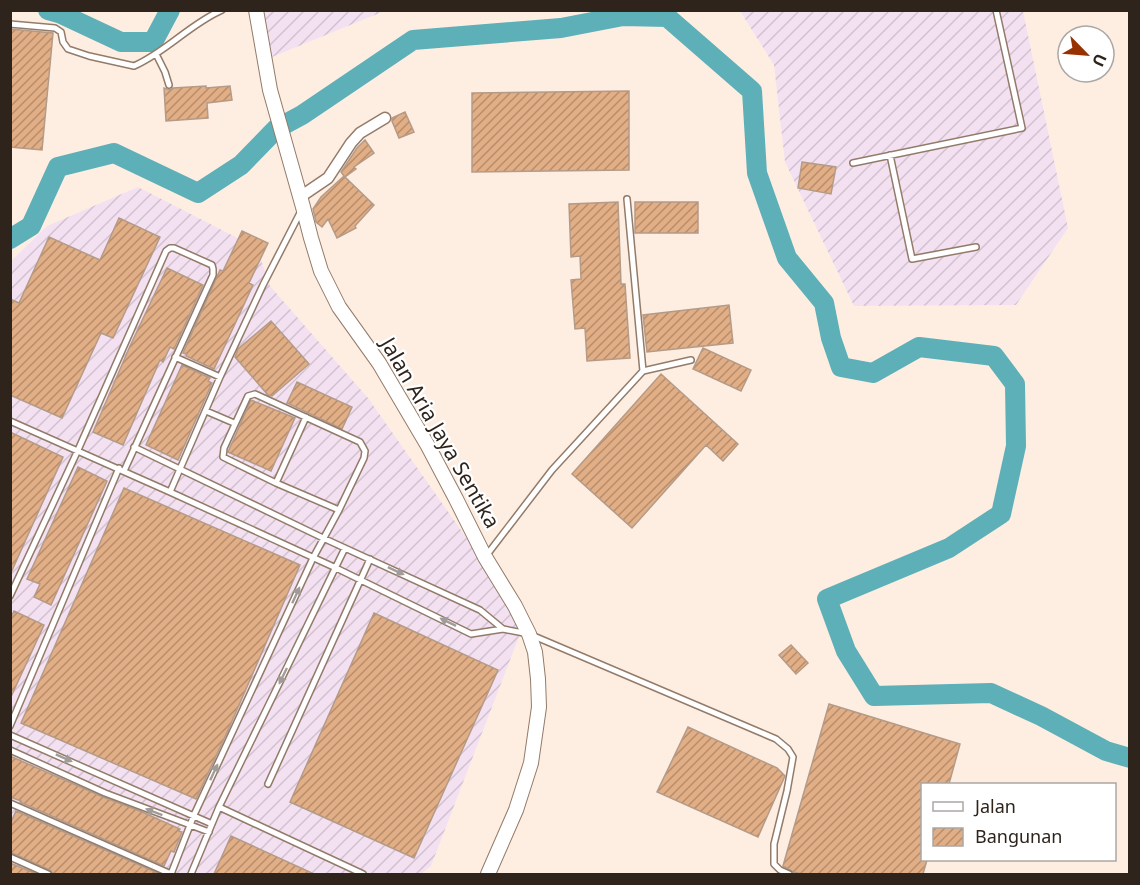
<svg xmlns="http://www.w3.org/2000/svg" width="1140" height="885" viewBox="0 0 1140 885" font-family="'Noto Sans',sans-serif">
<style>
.industrial{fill:url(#industrial-furrows)}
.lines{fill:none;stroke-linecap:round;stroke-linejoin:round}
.river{stroke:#5dafb8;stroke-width:20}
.building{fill:url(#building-hatch);stroke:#b49b88;stroke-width:1.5}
.service-casing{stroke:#937b69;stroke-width:8}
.minor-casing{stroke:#937b69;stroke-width:13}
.tertiary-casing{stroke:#937b69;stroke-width:16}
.service{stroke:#fff;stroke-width:5}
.minor{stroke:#fff;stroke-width:10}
.tertiary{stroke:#fff;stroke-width:14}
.oneway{fill:#a19c99}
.labels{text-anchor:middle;stroke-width:4.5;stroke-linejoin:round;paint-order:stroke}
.street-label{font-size:21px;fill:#2e241c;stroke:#fff}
</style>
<defs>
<pattern id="industrial-furrows" width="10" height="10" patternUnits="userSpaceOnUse" patternTransform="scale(1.5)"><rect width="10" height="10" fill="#f3e1f2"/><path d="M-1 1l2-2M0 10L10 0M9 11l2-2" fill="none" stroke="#d1c1cf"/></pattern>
<pattern id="building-hatch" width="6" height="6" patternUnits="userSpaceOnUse" patternTransform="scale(1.5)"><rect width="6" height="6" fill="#e1ae85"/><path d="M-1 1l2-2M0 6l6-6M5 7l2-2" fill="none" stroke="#b78d6c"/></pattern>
</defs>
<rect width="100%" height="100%" fill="#feeee2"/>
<path class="industrial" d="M260 11H389L382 12 267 59Z
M740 11H1023L1068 228 1016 305 854 306 785 162 774 65Z
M138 187 257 248 270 286 368 398 525 621 431 866 421 874H11V261L47 226Z"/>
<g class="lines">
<path class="river" d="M48 10 59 13 121 42H153L170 10
M10 239 31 226 58 167 114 153 198 193 241 165 276 129 302 115 413 40 561 28 623 16 667 17 752 91 757 173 787 258 824 303 831 338 841 367 873 373 919 347 994 356 1015 384 1016 446 1001 514 949 548 827 599 846 651 874 696 991 693 1041 716 1106 751 1130 758"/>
</g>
<path class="building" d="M10 29 53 33 42 150 10 147Z
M206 86V88L230 86 232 100 207 103 208 118 166 121 164 88 170 90 173 88Z
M629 91V170L472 172V93Z
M405 112 414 132 399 138 392 121V118Z
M365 140 374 153 354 167 356 169 345 177 374 205 355 226 356 228 337 238 328 219 322 227 316 222 313 209 321 197 344 176 341 172 357 148Z
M802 162 836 167 831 194 798 188Z
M618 202 621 284H625L630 358 587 361 585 328 575 329 571 280 581 279 580 256 571 257 569 204Z
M635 202H698V233H635Z
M119 218 160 237 113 338 101 333 62 418 10 395V299L19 303 49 237 100 260Z
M242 231 268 243 249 283 253 285 214 369 186 356 187 354 183 353 220 270 223 271Z
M167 268 203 285 174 349 170 347 163 362 160 360 123 445 93 432 130 346Z
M729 305 733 343 647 352 643 315Z
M271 321 309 364 272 396 268 395 235 357 238 349Z
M703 348 751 370 741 391 693 369Z
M182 365 210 378 208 381 212 383 178 460 146 445Z
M661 374 738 444 723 461 706 445 632 528 572 474Z
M297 382 352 407 342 429 287 403Z
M251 400 295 418 271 471 228 452Z
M10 432 63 457 10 575Z
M78 467 107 481 51 605 34 597 40 584 27 579Z
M124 488 300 565 229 728 196 799 21 723Z
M14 611 44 625 10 699V619Z
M374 613 498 670 414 858 290 802Z
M791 645 808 663 796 674 779 655Z
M829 704 960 744 949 784H922V860H927L923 874H803L793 872 783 866Z
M688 727 777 768 785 776 758 837 657 792Z
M10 756 103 797 140 811 180 829 179 831 182 832 174 852 171 851 164 866 20 802 21 801 10 797Z
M16 811 160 874H53L50 870 10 852V824Z
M231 836 314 874H214Z
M10 863 37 874H10Z"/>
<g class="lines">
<defs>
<path id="service" d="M10 24 55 28 61 32 63 42 68 49 89 56 134 66C166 52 190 24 222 10
M156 54 165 72 169 85
M890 155 912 259 976 247
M853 163 1022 128 996 10
M627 199 643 371
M301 211 263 285 220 377 170 492 336 568 471 634 503 629 529 634 776 739 788 749 793 757 787 791 774 844V864L780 870 789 874
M175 357 220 377
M206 411 234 423
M10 421 170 492
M134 447 323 538 480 610 503 629
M276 483 306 417
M486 556 552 470 643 371 691 360
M10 596 78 450 166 251 170 248H174L212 265 213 269V275L124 471
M10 726 119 468
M10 735 212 824
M10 750 105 793 209 832
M268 784 370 559
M10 803 171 874
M219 807 363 874
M10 857 48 874
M171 874 194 815 313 558 339 510 364 458 365 451 360 442 255 394 248 396 224 448 223 457 276 483 339 510
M191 874 219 807 345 548"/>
<path id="minor" d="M300 197 328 178 351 143 360 133 385 118"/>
<path id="tertiary" d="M256 10 270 90 303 207 311 238 321 271 339 307 379 363 428 446 456 499 485 557 515 606 529 634 535 652 538 679 539 707 531 763 516 810 488 874"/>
</defs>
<use href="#service" class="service-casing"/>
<use href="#minor" class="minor-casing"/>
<use href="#tertiary" class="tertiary-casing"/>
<use href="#service" class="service"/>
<use href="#minor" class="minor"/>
<use href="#tertiary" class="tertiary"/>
</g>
<defs><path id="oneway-solid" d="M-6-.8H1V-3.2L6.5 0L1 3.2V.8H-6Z" transform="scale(1.5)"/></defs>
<g class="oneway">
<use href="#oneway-solid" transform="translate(396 571) rotate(25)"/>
<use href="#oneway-solid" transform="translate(296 595) rotate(-65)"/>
<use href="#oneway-solid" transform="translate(448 622) rotate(-154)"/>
<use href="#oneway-solid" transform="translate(283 676) rotate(116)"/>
<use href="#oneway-solid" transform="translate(64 758) rotate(24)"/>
<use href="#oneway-solid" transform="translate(214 772) rotate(-65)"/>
<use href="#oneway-solid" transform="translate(154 812) rotate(-159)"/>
</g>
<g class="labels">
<g class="street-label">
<text transform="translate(440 433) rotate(60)" y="7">Jalan Aria Jaya Sentika</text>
</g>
</g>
<rect width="1140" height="885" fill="none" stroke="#2e241c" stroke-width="24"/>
<rect x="921" y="783" width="195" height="78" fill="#ffffff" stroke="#aba7a4" stroke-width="1.5"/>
<rect x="933" y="802" width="30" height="9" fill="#ffffff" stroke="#aba7a4" stroke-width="1.5"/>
<text x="975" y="813" font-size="18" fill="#2e241c">Jalan</text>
<rect x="933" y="828" width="30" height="18" fill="url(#building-hatch)" stroke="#aba7a4" stroke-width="1.5"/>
<text x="975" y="843" font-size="18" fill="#2e241c">Bangunan</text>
<g transform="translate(1086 54) rotate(115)"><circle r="28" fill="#ffffff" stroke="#aba7a4" stroke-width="1.5"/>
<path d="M0-4.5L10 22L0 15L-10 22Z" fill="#973102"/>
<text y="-9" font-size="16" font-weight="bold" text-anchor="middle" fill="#2e241c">U</text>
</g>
</svg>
